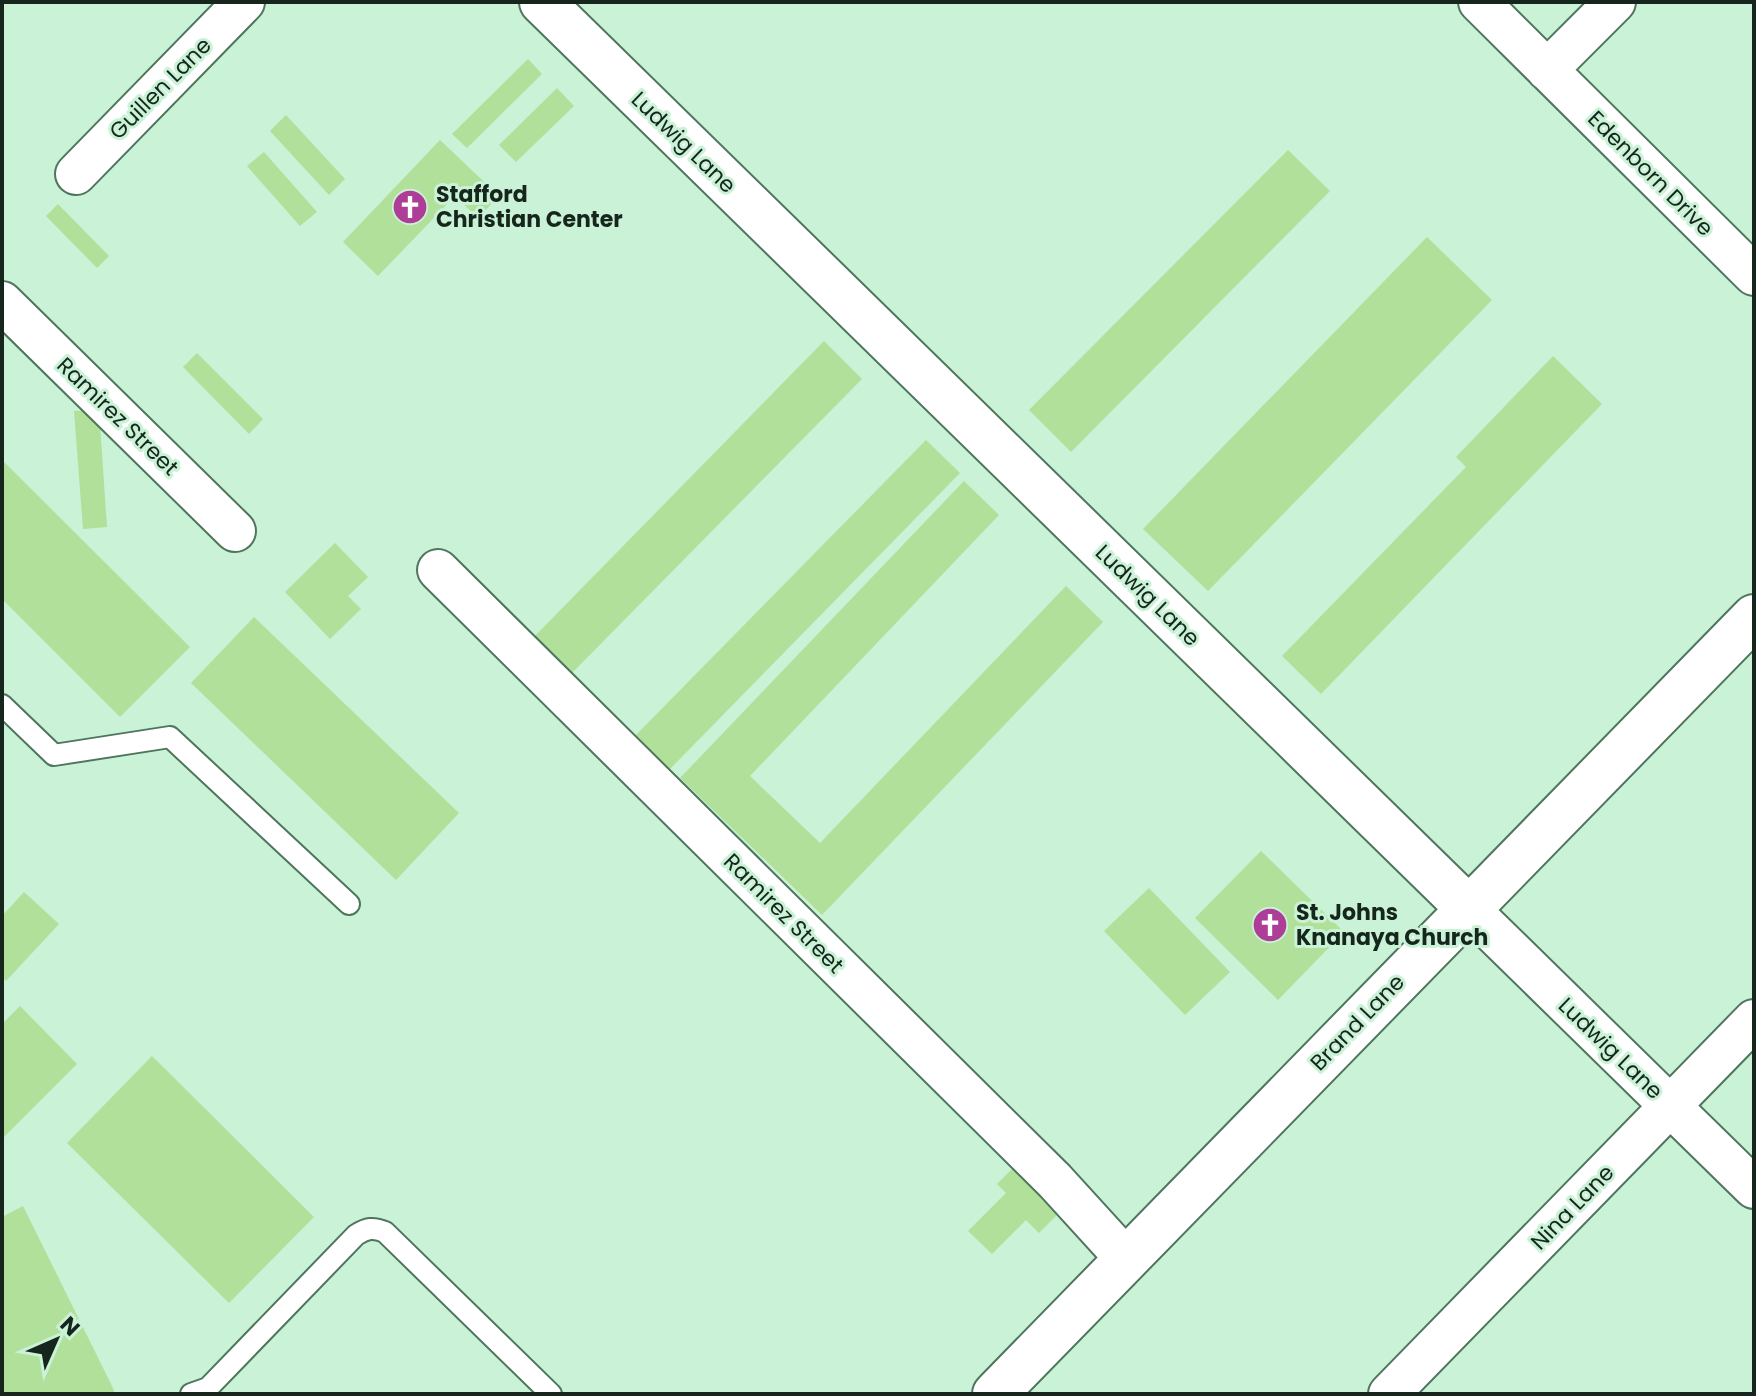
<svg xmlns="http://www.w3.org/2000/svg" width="1756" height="1396" viewBox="0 0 1756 1396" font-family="Poppins,sans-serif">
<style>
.building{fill:#b0e09a}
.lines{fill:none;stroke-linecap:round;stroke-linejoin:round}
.service-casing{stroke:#4f755d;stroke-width:24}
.minor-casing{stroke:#4f755d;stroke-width:44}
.tertiary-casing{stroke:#4f755d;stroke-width:48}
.service{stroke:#fff;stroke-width:20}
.minor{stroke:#fff;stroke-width:40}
.tertiary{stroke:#fff;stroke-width:44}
.labels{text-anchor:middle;stroke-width:6;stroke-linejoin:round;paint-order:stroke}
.street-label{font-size:22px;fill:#16261c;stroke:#c9f2d7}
.poi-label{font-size:22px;font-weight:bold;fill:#16261c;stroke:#c9f2d7;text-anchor:start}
</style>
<rect width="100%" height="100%" fill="#c9f2d7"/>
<path class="building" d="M528 59 542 74 467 148 452 134Z
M557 88 574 106 516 162 499 145Z
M286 115 345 179 329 195 270 131Z
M440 140 499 196 478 218 455 196 378 276 343 242Z
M1288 150 1330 191 1071 452 1029 410Z
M264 152 317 212 300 226 247 166Z
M58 204 109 256 97 268 46 216Z
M1427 237 1492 300 1208 591 1143 529Z
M824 341 862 379 568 677 531 640Z
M197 353 263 419 249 434 183 367Z
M1553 356 1602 404 1321 694 1282 656 1466 467 1456 457Z
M99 410 107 527 83 529 74 411Z
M926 440 960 473 669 770 635 736Z
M2 460 190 647 120 717 2 599Z
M964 481 999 515 750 776 820 843 1066 586 1103 622 822 915 680 778Z
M335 543 368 577 348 596 361 609 330 639 285 592Z
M254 617 459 813 396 880 191 683Z
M1261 851 1344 932 1278 1000 1195 918Z
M1149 888 1230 972 1185 1015 1104 931Z
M24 892 59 924 6 981 2 977V916Z
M20 1006 77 1064 2 1139V1024Z
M152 1056 314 1217 229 1303 67 1143Z
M1014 1167 1060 1212 1039 1233 1026 1220 992 1254 968 1231 1006 1193 997 1184Z
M23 1206 112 1386 115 1394H2V1217Z"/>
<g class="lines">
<defs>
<path id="service" d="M2 705 54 755 170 737 349 904
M191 1394 208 1388 356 1235C367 1228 373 1227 385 1232L551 1394"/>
<path id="minor" d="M1479 2 1754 275
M1547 70 1615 2
M76 174 244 2
M2 302 235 531
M438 570 1055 1181 1127 1260
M1469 909 1754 1188
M1389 1394 1754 1020"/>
<path id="tertiary" d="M542 2 1469 909
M995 1394 1754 617"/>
</defs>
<use href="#service" class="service-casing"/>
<use href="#minor" class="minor-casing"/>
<use href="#tertiary" class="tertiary-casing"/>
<use href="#service" class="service"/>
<use href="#minor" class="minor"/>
<use href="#tertiary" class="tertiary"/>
</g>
<defs>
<symbol id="church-disc" viewBox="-11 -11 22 22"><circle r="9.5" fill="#ae3d98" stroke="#c9f2d7"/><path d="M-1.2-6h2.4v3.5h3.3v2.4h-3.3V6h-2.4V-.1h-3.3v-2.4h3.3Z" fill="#fff"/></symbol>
</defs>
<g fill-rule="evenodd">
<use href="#church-disc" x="390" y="187" width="40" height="40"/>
<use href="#church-disc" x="1250" y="905" width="40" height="40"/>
</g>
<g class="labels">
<g class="street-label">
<text transform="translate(160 88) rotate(-45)" y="8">Guillen Lane</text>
<text transform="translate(684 142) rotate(44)" y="8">Ludwig Lane</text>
<text transform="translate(1651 173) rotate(45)" y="8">Edenborn Drive</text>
<text transform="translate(118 416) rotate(44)" y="8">Ramirez Street</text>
<text transform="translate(1148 595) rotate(44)" y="8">Ludwig Lane</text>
<text transform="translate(784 913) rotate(45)" y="8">Ramirez Street</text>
<text transform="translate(1357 1022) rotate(-46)" y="8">Brand Lane</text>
<text transform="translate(1611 1048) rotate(44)" y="8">Ludwig Lane</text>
<text transform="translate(1572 1207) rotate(-46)" y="8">Nina Lane</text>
</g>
<g class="poi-label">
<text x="436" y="202">Stafford<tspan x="436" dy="25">Christian Center</tspan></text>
<text x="1296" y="920">St. Johns<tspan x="1296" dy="25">Knanaya Church</tspan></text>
</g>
</g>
<rect width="1756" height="1396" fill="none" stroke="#16261c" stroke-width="8"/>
<g transform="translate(56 1340) rotate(45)" stroke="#c9f2d7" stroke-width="6" paint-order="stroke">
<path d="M0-6L14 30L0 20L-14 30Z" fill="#16261c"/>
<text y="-12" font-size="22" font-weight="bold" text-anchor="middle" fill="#16261c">N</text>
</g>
</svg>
